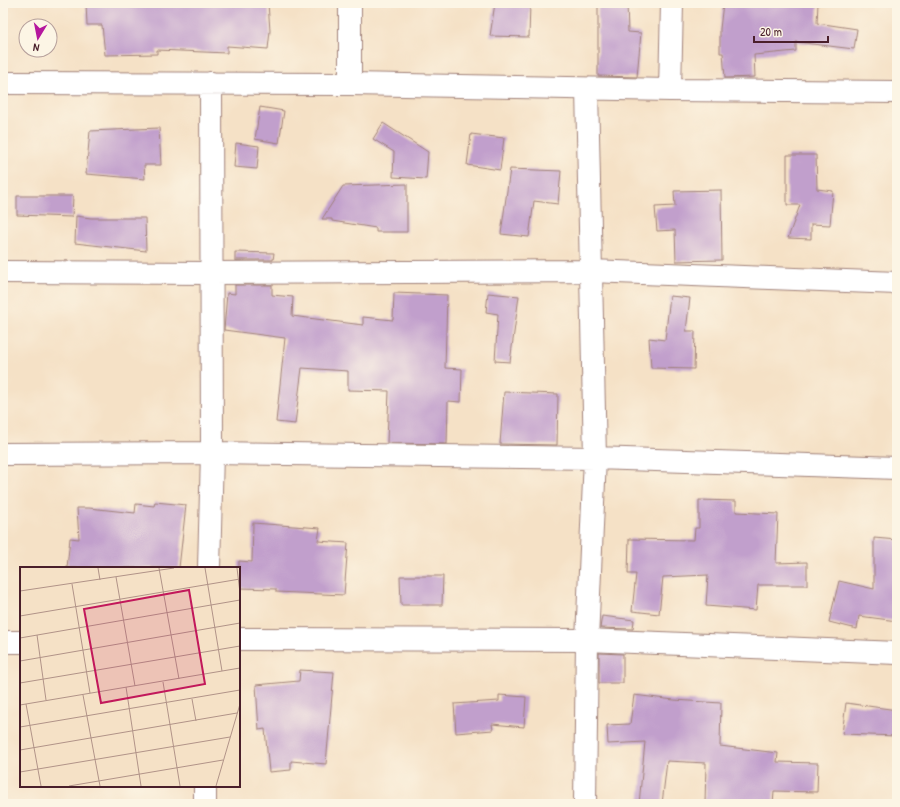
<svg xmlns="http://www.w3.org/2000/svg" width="900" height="807" viewBox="0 0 900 807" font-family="'Patrick Hand',sans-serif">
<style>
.building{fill:#c19fcc}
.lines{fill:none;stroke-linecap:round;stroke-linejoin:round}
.minor-casing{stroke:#a08078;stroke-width:24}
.minor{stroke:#fff;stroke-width:22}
.inset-road{fill:none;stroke:#b19388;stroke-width:1}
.view{fill:#c2185b;fill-opacity:0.15;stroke:#c2185b;stroke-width:2}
.inset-edge{fill:none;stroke:#4a1f2b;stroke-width:2}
</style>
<rect width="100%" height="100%" fill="#fcf5e5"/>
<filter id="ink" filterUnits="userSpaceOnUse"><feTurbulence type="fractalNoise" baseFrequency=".025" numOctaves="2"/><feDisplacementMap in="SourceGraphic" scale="8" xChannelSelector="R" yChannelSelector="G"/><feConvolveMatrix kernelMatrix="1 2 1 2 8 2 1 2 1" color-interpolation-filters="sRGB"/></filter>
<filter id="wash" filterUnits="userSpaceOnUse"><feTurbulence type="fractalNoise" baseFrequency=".012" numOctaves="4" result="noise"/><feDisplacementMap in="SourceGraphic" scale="16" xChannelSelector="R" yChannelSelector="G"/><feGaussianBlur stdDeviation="0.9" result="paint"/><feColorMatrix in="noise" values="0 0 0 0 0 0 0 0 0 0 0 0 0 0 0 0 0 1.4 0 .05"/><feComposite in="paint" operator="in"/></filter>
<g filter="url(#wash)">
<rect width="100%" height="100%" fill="#f5e1c6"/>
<g id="blocks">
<path class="building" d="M86 3H268L270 31 268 49 227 46V53L157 50V54L105 55 102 25H87Z
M495 3H530L529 37 490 36Z
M598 3H627L628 32 641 33 637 77 598 76Z
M723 3H818L817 23 857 29 854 49 796 42V51L754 55 755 77 725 78 723 53H720V29Z
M260 107 284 111 279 143 255 139Z
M383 123 428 152 426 179 393 177 394 152 373 139Z
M159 128 161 165H144L145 179 86 174 90 131Z
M471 134 504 138 500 170 467 165Z
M236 143 259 146 257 169 234 167Z
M787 155H816L817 189 833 191 830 225 811 224V239L788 238 800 205H787Z
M510 169 561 171 558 204 534 201 529 237 501 234Z
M407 184V232H376V228L332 221V219H322L343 186Z
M721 190 722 260 676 261 675 230 657 231 655 207 675 206 674 191Z
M17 196H73L72 217 17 215Z
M76 216 91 218H145L146 251 75 243Z
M235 252 274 253 273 260H235Z
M235 285H272V295L293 297 292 316 363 325V317L393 320 394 293 447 295 445 368 462 369 461 402 448 401 447 444 387 443 389 391 348 390V371L302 368 295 424 276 422 285 338 224 330 227 293 235 294Z
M488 293 519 296 510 362 495 361 498 314 486 312Z
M670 296 690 298 686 331H695L694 369 651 368 649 338 665 340Z
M504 392 558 394 557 445 500 444Z
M699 500 736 501V512L778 514 776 563 807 562V585H758L756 610 706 606 708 575 663 577 659 614 632 611 636 574H628L629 539 694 540 695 528H699Z
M155 502 186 505 179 568H67L70 538 79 539 77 508H89L135 513 136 504 154 506Z
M253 523 320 528 318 541 348 543 344 595 276 592V589L239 588V561L252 562Z
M874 538 897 540V621L859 616 857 629 829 622 839 581 874 589Z
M400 576H443L442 605H401Z
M602 616 634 620 633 629 600 628Z
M599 653 623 654V683H599Z
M300 670 334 672 326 764 291 761V770L269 772 265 729 259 730 256 685 299 681Z
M499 695 526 697 524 727 492 724 493 730 456 733 454 704 499 701Z
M634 695 674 700 721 703 720 746 778 753 777 762 818 763 817 792 774 791 773 804H705L706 763 667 761 662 804H639L645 742 608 744 607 725 630 724Z
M846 703 897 710V736L842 734Z"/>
</g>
</g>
<g filter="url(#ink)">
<use href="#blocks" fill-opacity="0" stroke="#a08078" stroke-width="1"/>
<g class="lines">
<defs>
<path id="minor" d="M3 83 350 84 670 90 897 92
M350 84V3
M670 90 672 3
M3 272 211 273 591 271 897 283
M3 454 212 453 595 458 897 468
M209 568 212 453 211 83
M239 639 587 640 897 653
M3 642H21
M205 804V786
M585 804 587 640 595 458 587 89"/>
</defs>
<use href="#minor" class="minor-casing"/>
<use href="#minor" class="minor"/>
</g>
</g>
<g transform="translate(20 567)">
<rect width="220" height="220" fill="#f5e1c6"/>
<path class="inset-road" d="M78 1 80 13M139 1 159 112M185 1 202 104M217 1 220 26M96 10 115 119M52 17 70 126M0 24 154 1M0 49 220 12M17 68 26 133M0 71 220 33M0 94 220 56M143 115 160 219M0 116 220 79M106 120 121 219M63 128 80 219M172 132 176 154M6 137 21 219M0 138 220 101M0 160 220 123M0 183 217 146M0 205 210 170M49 219 203 193M196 219 220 137"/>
<path class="view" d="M169 23 185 117 81 136 64 42Z"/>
<rect width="220" height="220" class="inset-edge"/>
</g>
<rect width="900" height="807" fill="none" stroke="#fcf5e5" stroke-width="16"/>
<g transform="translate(38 38) rotate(190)"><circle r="19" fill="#fcf5e5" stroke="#b59f9b"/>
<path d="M0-3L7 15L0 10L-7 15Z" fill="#b5179e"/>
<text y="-6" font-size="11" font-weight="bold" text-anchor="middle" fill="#4a1f2b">N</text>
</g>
<path d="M754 36v6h74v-6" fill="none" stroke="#4a1f2b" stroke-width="2"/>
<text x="760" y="36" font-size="12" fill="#4a1f2b" stroke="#fcf5e5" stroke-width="3" paint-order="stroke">20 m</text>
</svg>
